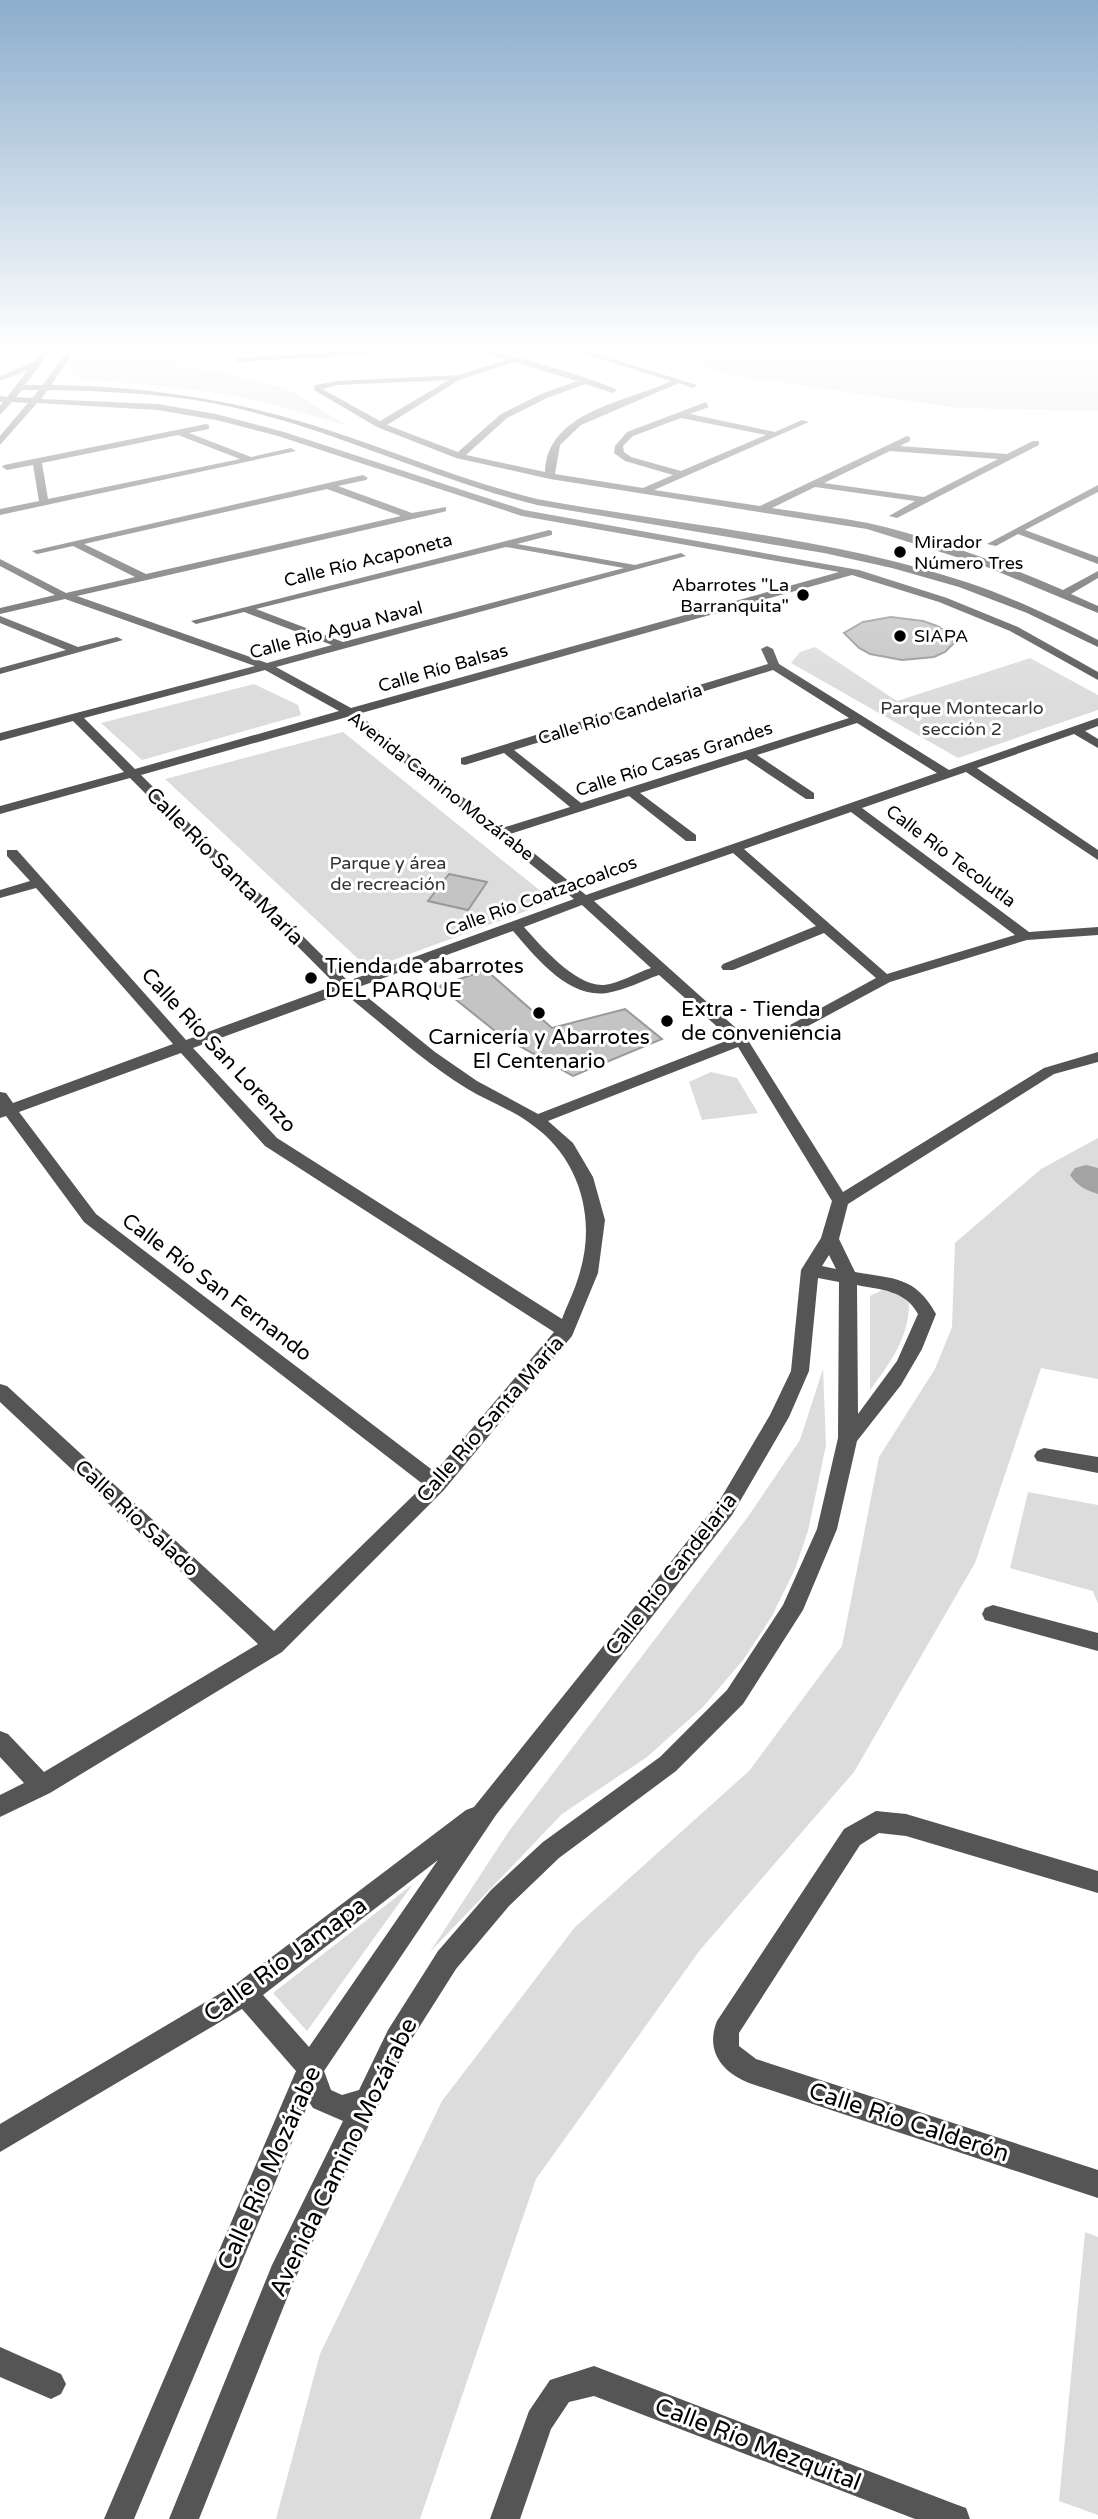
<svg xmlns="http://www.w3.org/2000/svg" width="1098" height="2519" viewBox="0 0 1098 2519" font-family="'Varela Round',sans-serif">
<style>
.green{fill:#dcdcdc}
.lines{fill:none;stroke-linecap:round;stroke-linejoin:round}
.stream{stroke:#a3a3a3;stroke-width:5}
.canal{fill:#a3a3a3;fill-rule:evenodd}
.building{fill:#c4c4c4;stroke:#999;stroke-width:2}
.minor{fill:#555;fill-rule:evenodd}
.poi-dot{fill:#000;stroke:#fff;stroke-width:2.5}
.labels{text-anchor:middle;stroke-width:6;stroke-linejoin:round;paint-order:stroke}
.far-poi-label{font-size:18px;fill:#000;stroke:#fff;text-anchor:start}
.far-street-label{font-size:18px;fill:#000;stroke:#fff}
.far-park-label{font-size:18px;fill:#333;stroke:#fff}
.street-label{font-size:21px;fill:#000;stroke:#fff}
.poi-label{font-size:21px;fill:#000;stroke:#fff;text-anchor:start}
.near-street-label{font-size:24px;fill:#000;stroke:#fff}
</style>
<rect width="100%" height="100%" fill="#fff"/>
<path class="green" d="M98 348H249L218 361 167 364 222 372 288 389 348 426C322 419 296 410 271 404 224 392 176 387 128 383 108 381 88 385 71 373L70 367 76 354Z
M631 348H1098V411L959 408 747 378Z
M815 647 897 701 1030 658 1098 695V710L958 758 791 663 800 652Z
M254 684 298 705 301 715 142 760 101 723Z
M343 732 553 901 369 969 165 779Z
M711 1072 737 1078 758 1113 702 1120 689 1082Z
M1098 1138V1379L1041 1368 975 1563 854 1772 700 1950 536 2179 420 2519H276L320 2354 442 2101 575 1927 749 1771 842 1646 879 1457 935 1369 952 1327 955 1243 1041 1169Z
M882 1290 899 1294 909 1303C909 1338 890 1363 870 1390V1296Z
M823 1369 826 1445 808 1531 795 1569 772 1616 743 1660 703 1707 647 1757 562 1814 430 1952 509 1831 747 1518 800 1440Z
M1028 1492 1098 1505V1604L1093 1591 1010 1568Z
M413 1884 307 2031 273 1993Z
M1085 2232 1098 2237V2515L1059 2501Z"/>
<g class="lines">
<path class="stream" d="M909 348H915"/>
<path class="canal" d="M1086 1165 1098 1168V1194C1086 1190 1077 1186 1070 1175L1075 1168Z"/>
</g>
<path class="building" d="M891 617 923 621 937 626 947 632 954 643 945 652 934 657 902 660 870 654 859 648 844 633 863 622Z
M449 874 487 882 468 910 428 901Z
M486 970 552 1028 625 1009 662 1039 573 1076 500 1035 439 986Z"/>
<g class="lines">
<path class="minor" d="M45 348H53L25 385H43L69 348H77L51 385C139 386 225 398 309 424 385 447 459 480 537 499 680 525 828 537 966 582 1012 597 1055 618 1098 640V647L1027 613 959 587 892 568 824 553 537 505C427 478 324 424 212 403 158 393 102 391 48 390L41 399 158 404 216 414 284 432 524 510 859 570 947 598 1018 627 1098 672V680L1010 631 939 602 852 575 358 714 502 828 570 807 504 753 465 765 461 764V758L768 664 761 649 767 646 773 649 779 664 949 770 1098 718V726L1085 731 1098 739V748L1074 734 977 768 1098 850V860L966 772 862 808 1029 932 1098 927V935L1027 940 890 982 795 1033 790 1031 787 1028 790 1025 876 978 824 933 733 970H723L721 967 723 964 816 926 733 853 594 901 746 1037 843 1192 1044 1068 1098 1052V1062L1054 1074 848 1204 839 1239 855 1272C894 1279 915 1276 936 1314L922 1349 901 1385 857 1441 837 1529 803 1610 743 1704 676 1771 559 1858 509 1906 456 1969 406 2048 293 2283 199 2519H169L272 2265 343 2121 313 2108 309 2102 134 2519H104L296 2071 242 2009 0 2152V2124L236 1984 466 1810 474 1807 718 1503 770 1415 791 1371 801 1270 821 1238 832 1201 738 1047 548 1121 573 1143 593 1177 605 1220 598 1273 572 1336 444 1490 282 1652 50 1793 0 1817V1795L24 1783 0 1757V1731L8 1734 44 1772 258 1644 0 1402V1384L7 1386 274 1631 424 1485 84 1222 6 1116 0 1118V1092L6 1093 13 1103 173 1044 36 888 0 898V890L30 881 7 856V850H17L186 1040 336 985 130 778 0 814V806L124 772 73 721 0 741V733L255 666 65 599 0 614V608L55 595 0 566V559L66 593 135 577 73 546 37 554 32 551 363 475 368 478 366 480 338 486 412 513 446 507V511L443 512 77 596 267 663 332 645 244 612 196 624 191 621 549 530 552 531V535L517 544 635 565 681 553 686 556 276 667 351 708 839 572 522 516 278 436 216 420 158 410 37 403 0 445V436L28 403 12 402 0 415V406L3 402H0V396L7 397 28 370 0 381V376L34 362ZM22 390H39L32 398 16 397ZM327 489 401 516 146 574 84 544ZM506 547 624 568 343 642 256 609ZM265 670 339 711 135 769 84 718ZM773 670 849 718 581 803 514 750ZM347 717 574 899 348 981 141 775ZM857 723 937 773 586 895 510 834 629 796 686 841H696V835L640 793 746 759 806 799H814V793L757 755ZM851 812 1015 935 887 974 744 849ZM582 905 651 968C636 973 620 983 604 985 576 987 541 946 524 927ZM513 931C535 956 568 999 607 993 625 990 642 981 659 975L731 1039 538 1114 477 1081 435 1052 356 988ZM344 993C384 1025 422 1061 466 1088 487 1101 511 1109 531 1124 580 1158 597 1219 579 1275 575 1290 567 1305 562 1319L277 1138 193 1048ZM181 1053 265 1146 554 1332 435 1472 96 1214 19 1112ZM829 1255 836 1269 822 1266ZM818 1278 839 1282 838 1438 817 1529 783 1605 727 1690 660 1757 543 1842 491 1890 438 1951 388 2030 359 2090 342 2095 331 2090 324 2071 496 1815 732 1515 789 1417 809 1371ZM857 1285C881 1290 905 1290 918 1314L897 1361 858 1414ZM438 1860 309 2047 263 1995Z
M406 348H444L440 350 238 362 234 360 238 358Z
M473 348C489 347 602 381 617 390L613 393 585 384 547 398 507 418 466 455 545 472C547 411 627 402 671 381L565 348H576L697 385 693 388 679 383 581 425 560 445 555 474 643 488 673 475 625 461 614 453 615 446 627 432 706 402 709 407 690 414 775 432 802 420 809 422 654 490 760 506 907 436 910 437V441L900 446 1007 454 1033 441H1039V445L897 518 889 516 915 501 815 487 772 508C804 513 836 517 868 523 935 538 1000 563 1063 590L1098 571V578L1071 594 1098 606V613L982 565 867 529 550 479 456 458 377 427 314 390 315 385 338 381 459 375 506 360ZM514 362 577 381 541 394 501 414 458 452 387 425 459 380ZM449 380 380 421 322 389 338 385ZM681 418 766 435 681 471 631 457 624 452 623 446 633 436ZM890 451 998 459 924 497 824 483Z
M206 424 209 425V429L189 433 251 457 291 448 296 451 0 515V509L39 501 33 465 7 470 2 467 4 465ZM178 435 240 459 48 499 42 463Z
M1098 485V492L1025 530 1098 557V564L1018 534 996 546 987 544Z
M0 616 78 647 117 637 123 640 0 674V668L66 650 0 623Z
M1044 1448 1098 1457V1473L1037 1461 1034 1456 1037 1451Z
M993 1605 1098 1633V1651L985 1620 982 1614 985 1608Z
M876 1811 906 1814 1098 1871V1893L906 1836 879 1833 860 1845 739 2033V2046L756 2059 1098 2170V2198L749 2083C722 2072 705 2051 717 2021L844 1829Z
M0 2347 61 2374 66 2384 61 2394 51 2399 0 2377Z
M594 2366 955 2504 966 2508 970 2519H915L594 2396 569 2402 551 2429 520 2519H490L529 2411 550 2380Z"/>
</g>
<linearGradient id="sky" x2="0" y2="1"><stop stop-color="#8cadcc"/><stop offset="0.5" stop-color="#fff"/><stop offset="1" stop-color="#fff" stop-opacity="0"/></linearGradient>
<rect width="1098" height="700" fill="url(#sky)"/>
<g class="poi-dot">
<circle cx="900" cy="552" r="7"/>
<circle cx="803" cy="595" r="7"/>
<circle cx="900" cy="636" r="7"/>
<circle cx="311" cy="978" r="7"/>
<circle cx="539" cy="1013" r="7"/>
<circle cx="667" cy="1021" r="7"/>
</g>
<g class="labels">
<g class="far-poi-label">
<text x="914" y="548">Mirador<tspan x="914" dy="21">Número Tres</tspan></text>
<text x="789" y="591" text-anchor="end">Abarrotes "La<tspan x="789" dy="21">Barranquita"</tspan></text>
<text x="914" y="642">SIAPA</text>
</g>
<g class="far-street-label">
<text transform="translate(368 560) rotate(-14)" y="6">Calle Río Acaponeta</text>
<text transform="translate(336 630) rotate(-15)" y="6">Calle Río Agua Naval</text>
<text transform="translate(443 668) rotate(-16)" y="6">Calle Río Balsas</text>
<text transform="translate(620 714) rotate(-17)" y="6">Calle Río Candelaria</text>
<text transform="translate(674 759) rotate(-18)" y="6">Calle Río Casas Grandes</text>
<text transform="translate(441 786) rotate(38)" y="6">Avenida Camino Mozárabe</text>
<text transform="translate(951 856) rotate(37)" y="6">Calle Río Tecolutla</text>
<text transform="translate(541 896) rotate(-20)" y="6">Calle Río Coatzacoalcos</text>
</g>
<g class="far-park-label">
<text x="962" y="714">Parque Montecarlo<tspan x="962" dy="21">sección 2</tspan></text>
<text x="388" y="869">Parque y área<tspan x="388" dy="21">de recreación</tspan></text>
</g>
<g class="street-label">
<text transform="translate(225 866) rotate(45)" y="7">Calle Río Santa María</text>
<text transform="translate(219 1050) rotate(47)" y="7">Calle Río San Lorenzo</text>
<text transform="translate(217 1287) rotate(37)" y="7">Calle Río San Fernando</text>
<text transform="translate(490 1419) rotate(-49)" y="7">Calle Río Santa María</text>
<text transform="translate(137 1518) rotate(43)" y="7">Calle Río Salado</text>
<text transform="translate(671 1574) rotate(-52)" y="7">Calle Río Candelaria</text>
</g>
<g class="poi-label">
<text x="325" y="973">Tienda de abarrotes<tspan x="325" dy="24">DEL PARQUE</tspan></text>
<text x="681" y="1016">Extra - Tienda<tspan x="681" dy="24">de conveniencia</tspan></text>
<text x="539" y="1044" text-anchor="middle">Carnicería y Abarrotes<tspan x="539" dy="24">El Centenario</tspan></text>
</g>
<g class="near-street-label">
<text transform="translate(285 1959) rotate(-36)" y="8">Calle Río Jamapa</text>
<text transform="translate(909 2122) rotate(18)" y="8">Calle Río Calderón</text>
<text transform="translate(343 2157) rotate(-64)" y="8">Avenida Camino Mozárabe</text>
<text transform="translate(269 2168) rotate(-66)" y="8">Calle Río Mozárabe</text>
<text transform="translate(758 2444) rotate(21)" y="8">Calle Río Mezquital</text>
</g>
</g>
</svg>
